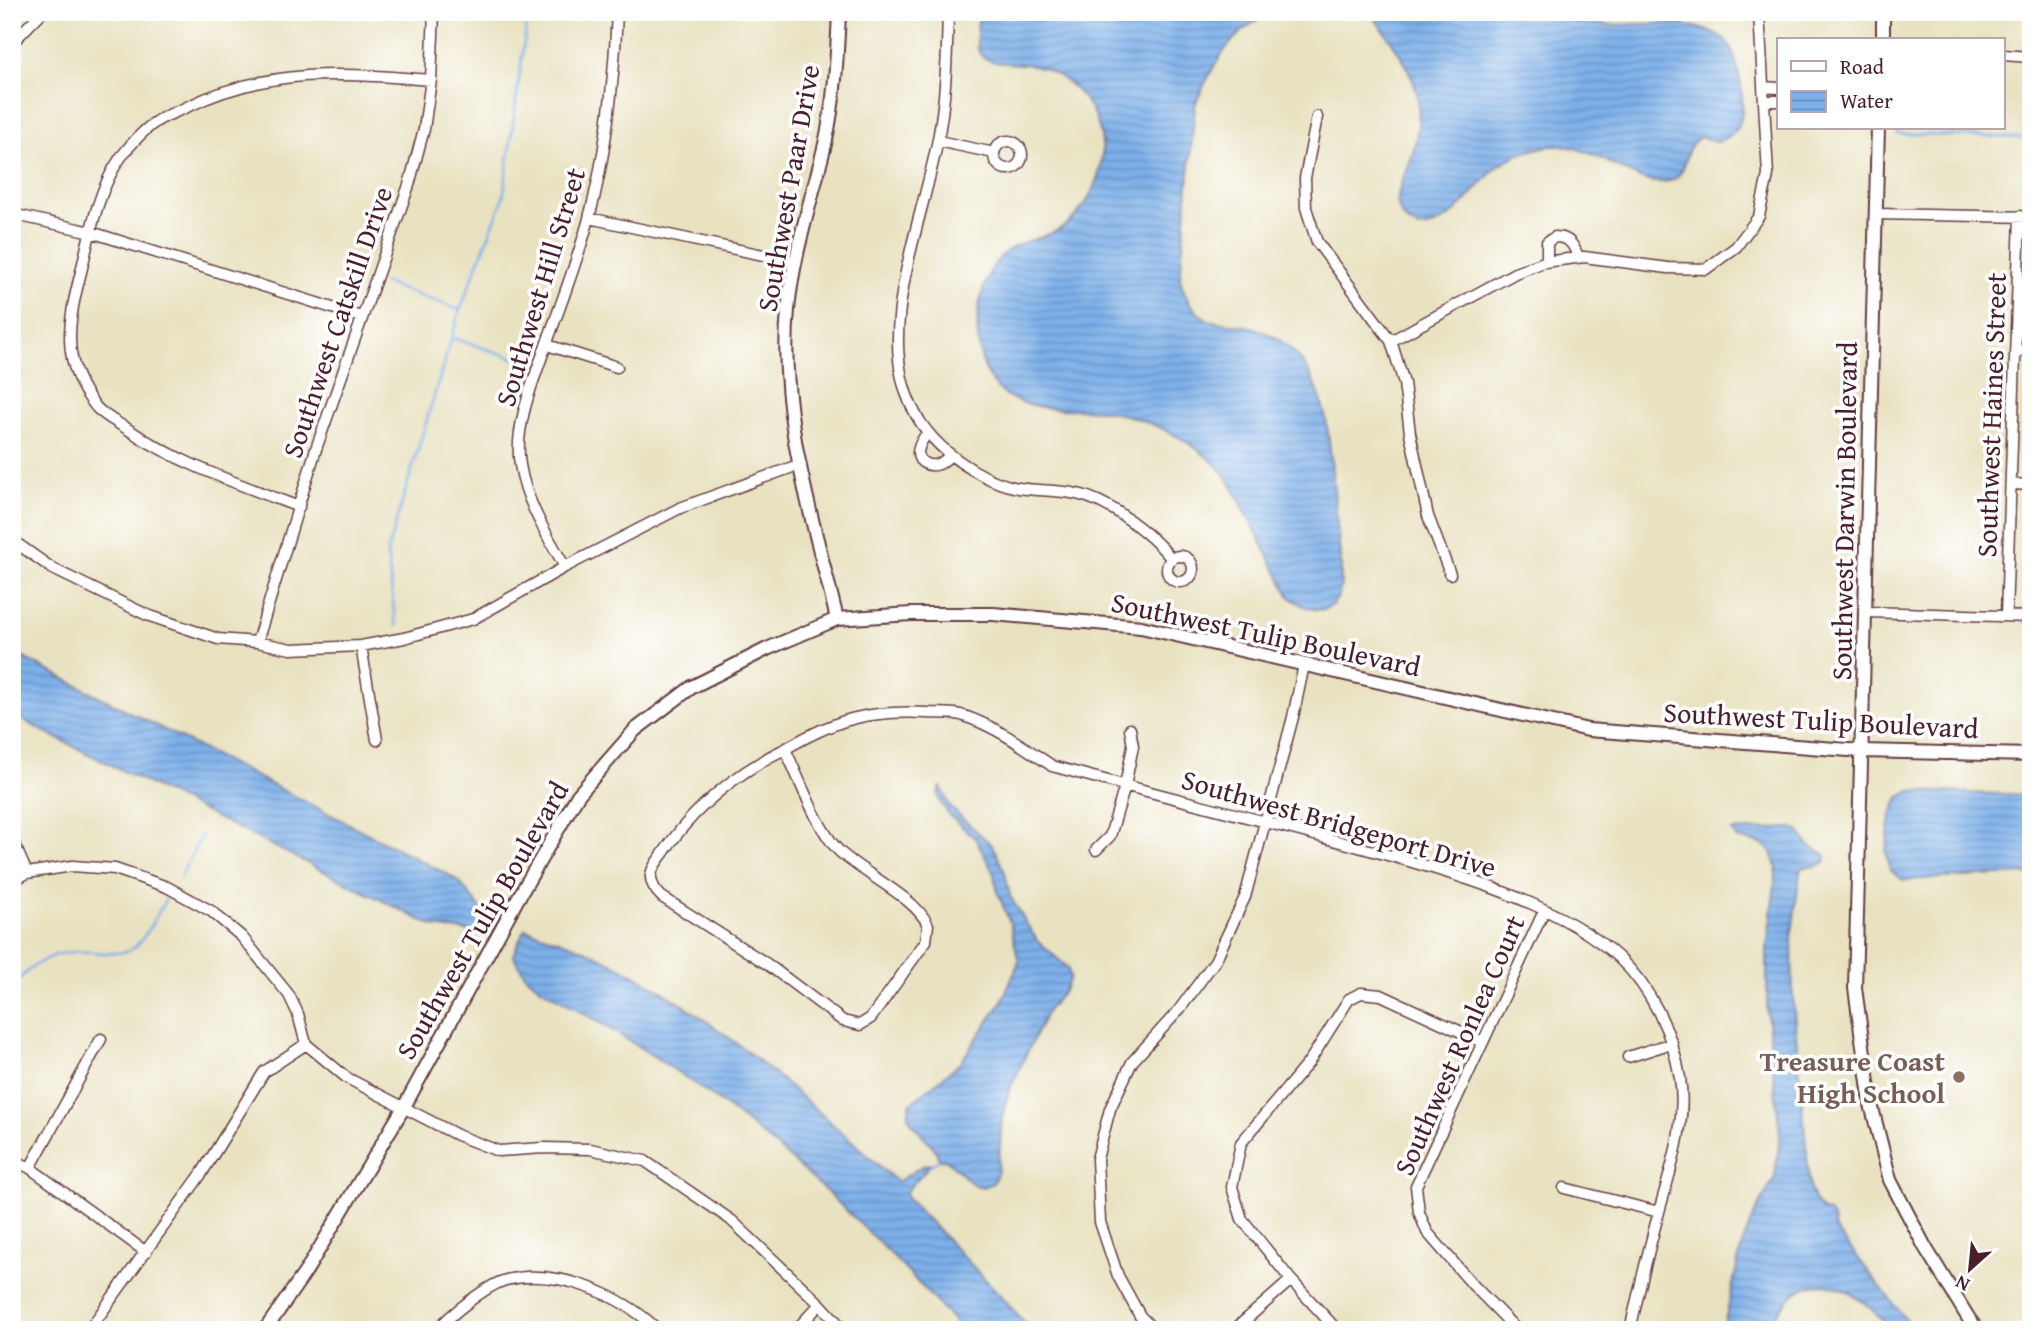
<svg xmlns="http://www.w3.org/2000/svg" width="2043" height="1342" viewBox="0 0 2043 1342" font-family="'Gentium Book Plus',serif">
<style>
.water{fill:url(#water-rules);stroke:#64688a;stroke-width:2}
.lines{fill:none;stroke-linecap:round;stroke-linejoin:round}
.stream{stroke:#7db0ea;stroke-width:2.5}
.minor-casing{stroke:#623c42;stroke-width:13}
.tertiary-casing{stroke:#623c42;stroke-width:16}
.minor{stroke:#fff;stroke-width:10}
.tertiary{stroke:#fff;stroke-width:12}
.education-dot{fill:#8d6e63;stroke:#fff;stroke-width:2.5}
.labels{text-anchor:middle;stroke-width:7;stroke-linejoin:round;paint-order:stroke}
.street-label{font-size:28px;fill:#4a1f2b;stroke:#fff}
.education-label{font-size:28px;font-weight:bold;fill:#785e54;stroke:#fff;text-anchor:end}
</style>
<defs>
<pattern id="water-rules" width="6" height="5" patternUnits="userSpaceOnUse" patternTransform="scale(1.75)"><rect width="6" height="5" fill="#7db0ea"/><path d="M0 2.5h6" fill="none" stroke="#688fbe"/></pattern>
</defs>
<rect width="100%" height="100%" fill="#fff"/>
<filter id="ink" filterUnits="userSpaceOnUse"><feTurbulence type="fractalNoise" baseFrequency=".0143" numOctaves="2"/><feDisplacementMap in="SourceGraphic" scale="14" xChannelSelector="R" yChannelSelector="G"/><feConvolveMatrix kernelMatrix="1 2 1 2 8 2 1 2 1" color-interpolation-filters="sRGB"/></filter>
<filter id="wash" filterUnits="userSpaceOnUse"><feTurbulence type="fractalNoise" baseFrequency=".00686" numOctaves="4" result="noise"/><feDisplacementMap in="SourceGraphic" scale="28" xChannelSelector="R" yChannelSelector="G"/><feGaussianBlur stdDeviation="1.57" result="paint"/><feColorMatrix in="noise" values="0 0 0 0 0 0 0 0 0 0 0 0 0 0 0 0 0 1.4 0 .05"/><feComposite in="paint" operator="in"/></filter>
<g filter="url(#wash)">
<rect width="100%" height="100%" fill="#e9e2c1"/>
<path class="water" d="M979 12H1280C1235 21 1212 66 1195 105L1180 278C1182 288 1185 294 1190 303 1207 329 1225 320 1251 327 1273 334 1289 344 1303 363 1328 398 1329 439 1333 480 1336 509 1338 537 1341 566 1340 576 1343 591 1336 600 1324 618 1302 607 1290 597L1231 484C1208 447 1154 420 1112 412 1094 408 1077 410 1059 409 1010 406 983 391 978 338 975 311 984 268 1007 251 1021 240 1041 239 1056 231 1089 214 1109 166 1100 131 1093 101 1064 73 1036 66 1023 62 987 66 980 54 974 43 978 24 979 12Z
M1368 12C1425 12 1485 8 1543 12 1554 13 1566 21 1578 23 1624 31 1683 11 1723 39 1738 49 1745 101 1741 118 1739 128 1726 143 1715 142 1706 141 1704 133 1696 140 1681 152 1690 175 1669 181 1634 191 1593 137 1544 147 1531 150 1510 156 1500 165 1475 184 1455 228 1418 228 1383 212 1402 184 1411 159 1417 140 1420 120 1418 100 1416 74 1386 30 1368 12Z
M12 652 451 876 460 883 488 917 478 934C463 928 446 931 431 925L45 732 12 714Z
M941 787 950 807 992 845 1005 872 1010 896 1031 931 1037 940 1068 968 1070 978 1064 991 1047 1011 1009 1090 1002 1117 998 1171 993 1183 982 1187C967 1185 958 1167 945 1159L939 1160C936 1143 916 1133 908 1116L910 1104 960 1063 1001 1003 1019 962 1010 923 998 893 993 871 976 839 950 816 940 801 938 793Z
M1911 791 2031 795V876L2021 874 1903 880 1891 871 1886 850 1891 816 1899 797Z
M1792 828 1800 832 1808 845 1826 855V862L1816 866 1803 867 1800 871 1792 933 1793 1001 1810 1188 1815 1202 1823 1211 1829 1213 1833 1218 1834 1227 1914 1330H1891C1872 1306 1835 1272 1802 1289 1786 1297 1776 1317 1765 1330H1723L1741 1248 1752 1219 1775 1177 1780 1134 1767 1012V948L1777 867C1771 842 1760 843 1737 839L1732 831Z
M525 929C550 937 576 945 600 957 712 1011 805 1099 897 1182L924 1165 931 1164 906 1191 907 1198 1004 1299 1030 1330H962C893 1254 820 1180 739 1116 678 1069 609 1027 542 989L526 976 513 955Z"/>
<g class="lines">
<path class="stream" d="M1897 134 2031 138
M384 283 460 310
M452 338 530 363
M396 626 387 552 460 310 503 199 528 12
M180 877 202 835
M12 987C36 959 58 949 94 952 105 953 121 955 132 949 144 942 158 912 166 899
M931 1165 939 1160"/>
</g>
</g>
<g filter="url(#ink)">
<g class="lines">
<defs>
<path id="minor" d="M948 12C947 56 946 101 937 144 913 263 842 403 984 476 1020 495 1041 487 1077 494 1110 501 1151 534 1172 559
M12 43 42 12
M2003 55 2031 57
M1763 87 1779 88
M1764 101H1779
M1317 117 1305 178 1306 208 1317 242 1391 341 1404 383 1410 433 1428 516 1450 574
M938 141 994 153
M994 155a14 14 0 1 1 28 0a14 14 0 1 1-28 0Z
M12 214 91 232 361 317
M1875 214 2031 217
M589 218 796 262
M1547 262V242L1555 237C1569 237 1574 245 1578 257
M1391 341 1515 273 1544 262 1584 257 1668 268 1706 269 1736 247 1759 216 1768 175 1759 12
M547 345 617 367
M2015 350 2031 351
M927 432C925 437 920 442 919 448 914 462 930 469 941 463 944 461 947 458 950 456
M2012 484 2031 485
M299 507C239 484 179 464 126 428 116 422 103 415 96 407 60 363 68 322 81 272 90 234 98 189 121 157 129 146 143 131 154 123 163 116 177 112 187 107 266 68 345 72 431 80
M12 540 53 569 147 615 218 639 257 642 291 649 361 646 404 638 473 619 565 567 680 508 801 464
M1167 569a13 13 0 1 1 26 0a13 13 0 1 1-26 0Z
M565 567C547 535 526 502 520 465 513 426 536 374 549 337 563 299 577 261 588 222 607 153 614 83 617 12
M1867 612 2031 617
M2006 616 2020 216
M257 642 316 449 409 185 424 129 431 80 434 12
M361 646 377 740
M785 749C836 719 868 710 927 713 939 714 953 712 964 716 997 727 1024 747 1052 766 1151 793 1250 817 1348 844 1431 867 1555 898 1619 958 1651 988 1673 1034 1680 1078 1687 1125 1671 1167 1659 1212 1648 1251 1639 1291 1630 1330
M785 749C799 778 817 828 838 850 861 873 916 897 928 925L926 941 871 1018 860 1025 843 1021 767 964 662 897C656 892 650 883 651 874 653 867 658 860 662 855 687 817 722 785 761 762 768 757 777 753 785 749Z
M12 839 27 873
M1096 850 1110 836 1125 786 1133 746 1130 729
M12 881 27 873 72 866 115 869 167 887 211 911 242 937 289 995 298 1014 306 1044 347 1078 457 1135 498 1151 544 1148 590 1149 645 1161 731 1220 820 1304 844 1330
M1628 1057 1672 1043
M12 1159 30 1168 146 1252
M30 1168 101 1039
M1564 1188 1659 1212
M89 1330 202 1173 264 1072 306 1044
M437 1330C450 1315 487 1285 506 1280 557 1267 622 1295 658 1330
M796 1330 820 1304
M1154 1330 1140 1316 1118 1276 1100 1222 1097 1159 1110 1109 1132 1062 1179 1010 1215 961 1245 897 1293 717 1304 665
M1234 1330 1291 1280
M1337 1330 1291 1280 1242 1219 1232 1187 1241 1143 1309 1062 1349 999 1361 993 1381 995 1483 1042
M1517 1330 1473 1285 1427 1232 1419 1212 1416 1186 1544 911"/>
<path id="tertiary" d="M1883 40V12
M1878 128 1855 988 1871 1104 1890 1180 1925 1247 1969 1319 1978 1330
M837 619C813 519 778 414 788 310 793 254 812 199 825 144 835 101 837 57 839 12
M265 1330 306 1271 404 1107 517 900 578 795 635 730 692 687 767 649 837 619 911 614H993L1141 627 1588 730 1862 751 2031 755"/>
</defs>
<use href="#minor" class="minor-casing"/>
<use href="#tertiary" class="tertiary-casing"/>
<use href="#minor" class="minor"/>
<use href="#tertiary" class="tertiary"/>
</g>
</g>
<circle class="education-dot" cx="1959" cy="1077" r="7"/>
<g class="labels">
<g class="street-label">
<text transform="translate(788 188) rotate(-80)" y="10">Southwest Paar Drive</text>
<text transform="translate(540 287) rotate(-73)" y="10">Southwest Hill Street</text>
<text transform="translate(337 322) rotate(-71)" y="10">Southwest Catskill Drive</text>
<text transform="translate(1991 415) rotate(-88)" y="10">Southwest Haines Street</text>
<text transform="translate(1844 511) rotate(-89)" y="10">Southwest Darwin Boulevard</text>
<text transform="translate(1266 634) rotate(12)" y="10">Southwest Tulip Boulevard</text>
<text transform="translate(1821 720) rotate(3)" y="10">Southwest Tulip Boulevard</text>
<text transform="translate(1339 823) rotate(16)" y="10">Southwest Bridgeport Drive</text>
<text transform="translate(482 920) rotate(-60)" y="10">Southwest Tulip Boulevard</text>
<text transform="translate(1459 1045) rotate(-66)" y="10">Southwest Ronlea Court</text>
</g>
<g class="education-label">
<text x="1945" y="1071">Treasure Coast<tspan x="1945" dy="32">High School</tspan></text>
</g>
</g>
<rect width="2043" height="1342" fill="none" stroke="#fff" stroke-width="42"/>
<rect x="1777" y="38" width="228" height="91" fill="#ffffff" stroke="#b7a5aa" stroke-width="2"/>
<rect x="1791" y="61" width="35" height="10" fill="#ffffff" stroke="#b7a5aa" stroke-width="2"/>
<text x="1840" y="74" font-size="21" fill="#4a1f2b">Road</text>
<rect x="1791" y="91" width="35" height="21" fill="url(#water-rules)" stroke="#b7a5aa" stroke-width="2"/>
<text x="1840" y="108" font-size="21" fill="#4a1f2b">Water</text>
<g transform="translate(1970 1269) rotate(207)" stroke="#ffffff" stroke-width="5" paint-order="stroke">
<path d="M0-5L12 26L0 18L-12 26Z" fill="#4a1f2b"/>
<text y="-10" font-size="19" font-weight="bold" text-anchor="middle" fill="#4a1f2b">N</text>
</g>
</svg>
